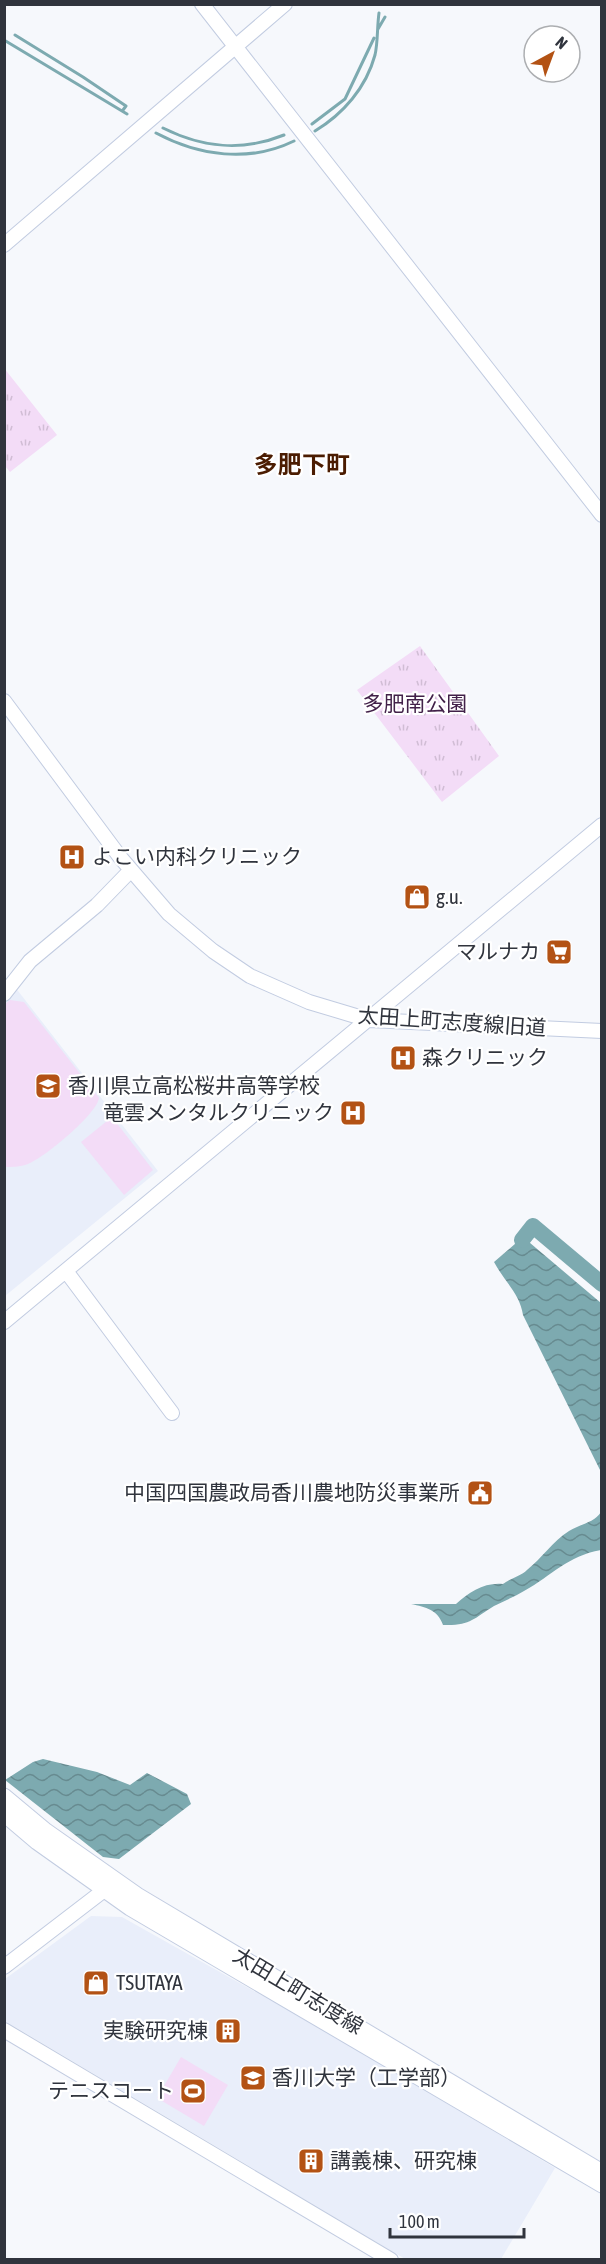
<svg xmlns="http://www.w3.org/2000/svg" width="606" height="2264" viewBox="0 0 606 2264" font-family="'Asap Condensed','Noto Sans JP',sans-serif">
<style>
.built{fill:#e9eefa}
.park{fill:url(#park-tufts)}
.garden{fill:#f3dcf7}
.water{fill:url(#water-waves)}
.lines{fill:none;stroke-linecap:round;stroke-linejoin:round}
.stream{stroke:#7daab0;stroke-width:3}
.river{stroke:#7daab0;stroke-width:16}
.tertiary-casing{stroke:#c2cce1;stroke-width:16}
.secondary-casing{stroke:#c2cce1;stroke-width:17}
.tertiary{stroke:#fff;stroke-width:14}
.secondary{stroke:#fff;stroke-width:15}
.labels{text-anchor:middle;stroke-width:4.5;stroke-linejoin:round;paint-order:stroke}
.park-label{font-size:21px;fill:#422149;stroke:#fff}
.poi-label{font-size:21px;fill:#30343d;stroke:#fff;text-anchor:start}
.street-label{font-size:21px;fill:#30343d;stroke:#fff}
.quarter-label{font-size:24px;font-weight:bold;fill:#4b1c01;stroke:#fff}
</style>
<defs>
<pattern id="park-tufts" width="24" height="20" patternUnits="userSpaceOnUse" patternTransform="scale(1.5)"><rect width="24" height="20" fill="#f3dcf7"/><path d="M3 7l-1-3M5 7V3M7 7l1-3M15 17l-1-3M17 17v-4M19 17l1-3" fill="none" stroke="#d1bdd5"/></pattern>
<pattern id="water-waves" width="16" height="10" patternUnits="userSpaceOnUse" patternTransform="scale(1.5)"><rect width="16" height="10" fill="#7daab0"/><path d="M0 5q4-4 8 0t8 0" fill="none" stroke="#678b90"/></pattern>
</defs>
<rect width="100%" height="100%" fill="#f6f8fc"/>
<path class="built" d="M15 987 158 1171 5 1296 4 1000Z
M91 1916 122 1917 352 2046 555 2168 501 2259H405L5 2021V1979Z"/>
<path class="park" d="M4 368 57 435 10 472 5 466Z
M420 646 499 756 442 802 357 690Z"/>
<path class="garden" d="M10 1000 24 1002 99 1098C97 1114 44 1158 28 1164 20 1167 12 1167 5 1167L4 1005Z
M112 1117 153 1170 124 1195 81 1142Z
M181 2057 228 2085 204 2126 157 2098Z"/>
<path class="water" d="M523 1237 601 1303V1472L523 1315C520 1294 504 1281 494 1262Z
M601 1512V1550C567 1556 553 1575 524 1591 514 1597 504 1601 494 1606 473 1619 470 1626 443 1625 438 1610 426 1607 411 1604H456C469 1592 485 1582 503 1584 511 1578 521 1576 527 1570 542 1558 552 1542 569 1531 580 1524 594 1523 601 1512Z
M43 1759 97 1772 130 1785 147 1773 187 1794 191 1804 119 1859 103 1857 5 1780 33 1762Z"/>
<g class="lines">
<path class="stream" d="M378 29 385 17
M15 35 83 77 126 106 123 110
M4 40 127 114
M312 124 345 99 374 38
M163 128C203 148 242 152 284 135
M315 131C343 114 366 88 375 55 378 42 377 27 379 13
M156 133C199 156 249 163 294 141"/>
<path class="river" d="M522 1240 533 1226 602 1284"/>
<defs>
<path id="tertiary" d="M202 4 602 515
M4 245 285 4
M4 701 120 857 169 914 213 951 250 976 309 1002 369 1020 602 1031
M4 994 30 961 97 905 131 870
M66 1271 172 1413
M4 1322 602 825
M4 1967 103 1891 109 1881
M4 2030 391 2260"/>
<path id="secondary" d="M4 1796 46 1831 137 1895 602 2172
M4 1814 37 1842 130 1908 602 2185"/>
</defs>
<use href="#tertiary" class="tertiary-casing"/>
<use href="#secondary" class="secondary-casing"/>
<use href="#tertiary" class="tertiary"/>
<use href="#secondary" class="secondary"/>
</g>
<defs>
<symbol id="hospital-square" viewBox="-11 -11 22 22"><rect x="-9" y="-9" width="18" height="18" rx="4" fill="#b35214" stroke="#fff"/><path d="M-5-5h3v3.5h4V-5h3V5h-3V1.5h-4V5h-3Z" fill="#fff"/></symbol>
<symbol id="shop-square" viewBox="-11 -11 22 22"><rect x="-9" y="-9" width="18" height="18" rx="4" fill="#b35214" stroke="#fff"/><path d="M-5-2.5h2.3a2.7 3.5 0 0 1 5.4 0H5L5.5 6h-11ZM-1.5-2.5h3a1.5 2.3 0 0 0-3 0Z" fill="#fff"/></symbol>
<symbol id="supermarket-square" viewBox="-11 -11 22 22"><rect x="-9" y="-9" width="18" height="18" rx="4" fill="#b35214" stroke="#fff"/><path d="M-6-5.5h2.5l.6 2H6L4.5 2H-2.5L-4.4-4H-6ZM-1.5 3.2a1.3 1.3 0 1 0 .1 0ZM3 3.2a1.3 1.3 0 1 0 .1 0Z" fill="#fff"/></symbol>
<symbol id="school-square" viewBox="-11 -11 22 22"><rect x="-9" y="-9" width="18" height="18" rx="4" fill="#b35214" stroke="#fff"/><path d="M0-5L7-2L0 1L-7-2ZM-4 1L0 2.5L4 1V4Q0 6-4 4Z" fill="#fff"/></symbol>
<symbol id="civic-square" viewBox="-11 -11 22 22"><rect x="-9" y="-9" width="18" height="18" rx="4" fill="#b35214" stroke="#fff"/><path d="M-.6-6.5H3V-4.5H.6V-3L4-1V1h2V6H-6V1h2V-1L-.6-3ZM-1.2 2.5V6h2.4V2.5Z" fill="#fff"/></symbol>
<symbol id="building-square" viewBox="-11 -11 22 22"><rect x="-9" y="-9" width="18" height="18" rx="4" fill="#b35214" stroke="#fff"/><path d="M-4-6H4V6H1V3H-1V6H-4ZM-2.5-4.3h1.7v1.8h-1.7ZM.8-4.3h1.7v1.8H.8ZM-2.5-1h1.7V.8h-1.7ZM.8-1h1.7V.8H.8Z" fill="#fff"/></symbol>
<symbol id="university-square" viewBox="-11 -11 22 22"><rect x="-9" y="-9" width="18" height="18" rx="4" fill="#b35214" stroke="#fff"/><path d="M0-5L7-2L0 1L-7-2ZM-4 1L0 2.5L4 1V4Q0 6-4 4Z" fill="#fff"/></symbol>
<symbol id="stadium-square" viewBox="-11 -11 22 22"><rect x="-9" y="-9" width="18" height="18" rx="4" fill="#b35214" stroke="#fff"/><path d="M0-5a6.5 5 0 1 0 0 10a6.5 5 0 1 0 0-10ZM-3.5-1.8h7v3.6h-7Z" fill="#fff"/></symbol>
</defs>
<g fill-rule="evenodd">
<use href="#hospital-square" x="57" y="842" width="30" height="30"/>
<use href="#shop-square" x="402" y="882" width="30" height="30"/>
<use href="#supermarket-square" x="544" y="937" width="30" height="30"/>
<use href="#hospital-square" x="388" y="1043" width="30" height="30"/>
<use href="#school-square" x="33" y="1071" width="30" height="30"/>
<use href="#hospital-square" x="338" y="1098" width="30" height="30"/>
<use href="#civic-square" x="465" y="1478" width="30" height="30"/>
<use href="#shop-square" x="81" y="1968" width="30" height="30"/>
<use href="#building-square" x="213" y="2016" width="30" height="30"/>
<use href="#university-square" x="238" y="2063" width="30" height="30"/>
<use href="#stadium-square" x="178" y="2076" width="30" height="30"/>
<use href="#building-square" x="296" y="2146" width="30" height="30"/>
</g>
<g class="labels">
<g class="park-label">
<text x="415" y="711">多肥南公園</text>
</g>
<g class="poi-label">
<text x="92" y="864">よこい内科クリニック</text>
<text x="436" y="904">g.u.</text>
<text x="540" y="959" text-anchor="end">マルナカ</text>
<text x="422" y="1065">森クリニック</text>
<text x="68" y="1093">香川県立高松桜井高等学校</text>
<text x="334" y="1120" text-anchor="end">竜雲メンタルクリニック</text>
<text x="460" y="1500" text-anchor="end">中国四国農政局香川農地防災事業所</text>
<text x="116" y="1990">TSUTAYA</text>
<text x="208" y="2038" text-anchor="end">実験研究棟</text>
<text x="272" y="2085">香川大学（工学部）</text>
<text x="174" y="2098" text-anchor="end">テニスコート</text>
<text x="330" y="2168">講義棟、研究棟</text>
</g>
<g class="street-label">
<text transform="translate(452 1022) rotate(4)" y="7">太田上町志度線旧道</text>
<text transform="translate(298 1991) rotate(31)" y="7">太田上町志度線</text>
</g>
<g class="quarter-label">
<text x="302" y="473">多肥下町</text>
</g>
</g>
<rect width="606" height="2264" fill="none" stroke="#30343d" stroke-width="12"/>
<g transform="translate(552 54) rotate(41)"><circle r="28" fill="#ffffff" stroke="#acaeb1" stroke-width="1.5"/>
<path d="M0-4.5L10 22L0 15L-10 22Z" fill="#b35214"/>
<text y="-9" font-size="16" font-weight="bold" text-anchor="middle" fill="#30343d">N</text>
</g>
<path d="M390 2228v9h134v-9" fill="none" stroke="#30343d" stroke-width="3"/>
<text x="399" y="2228" font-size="18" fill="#30343d" stroke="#ffffff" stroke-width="4.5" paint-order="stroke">100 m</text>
</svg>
